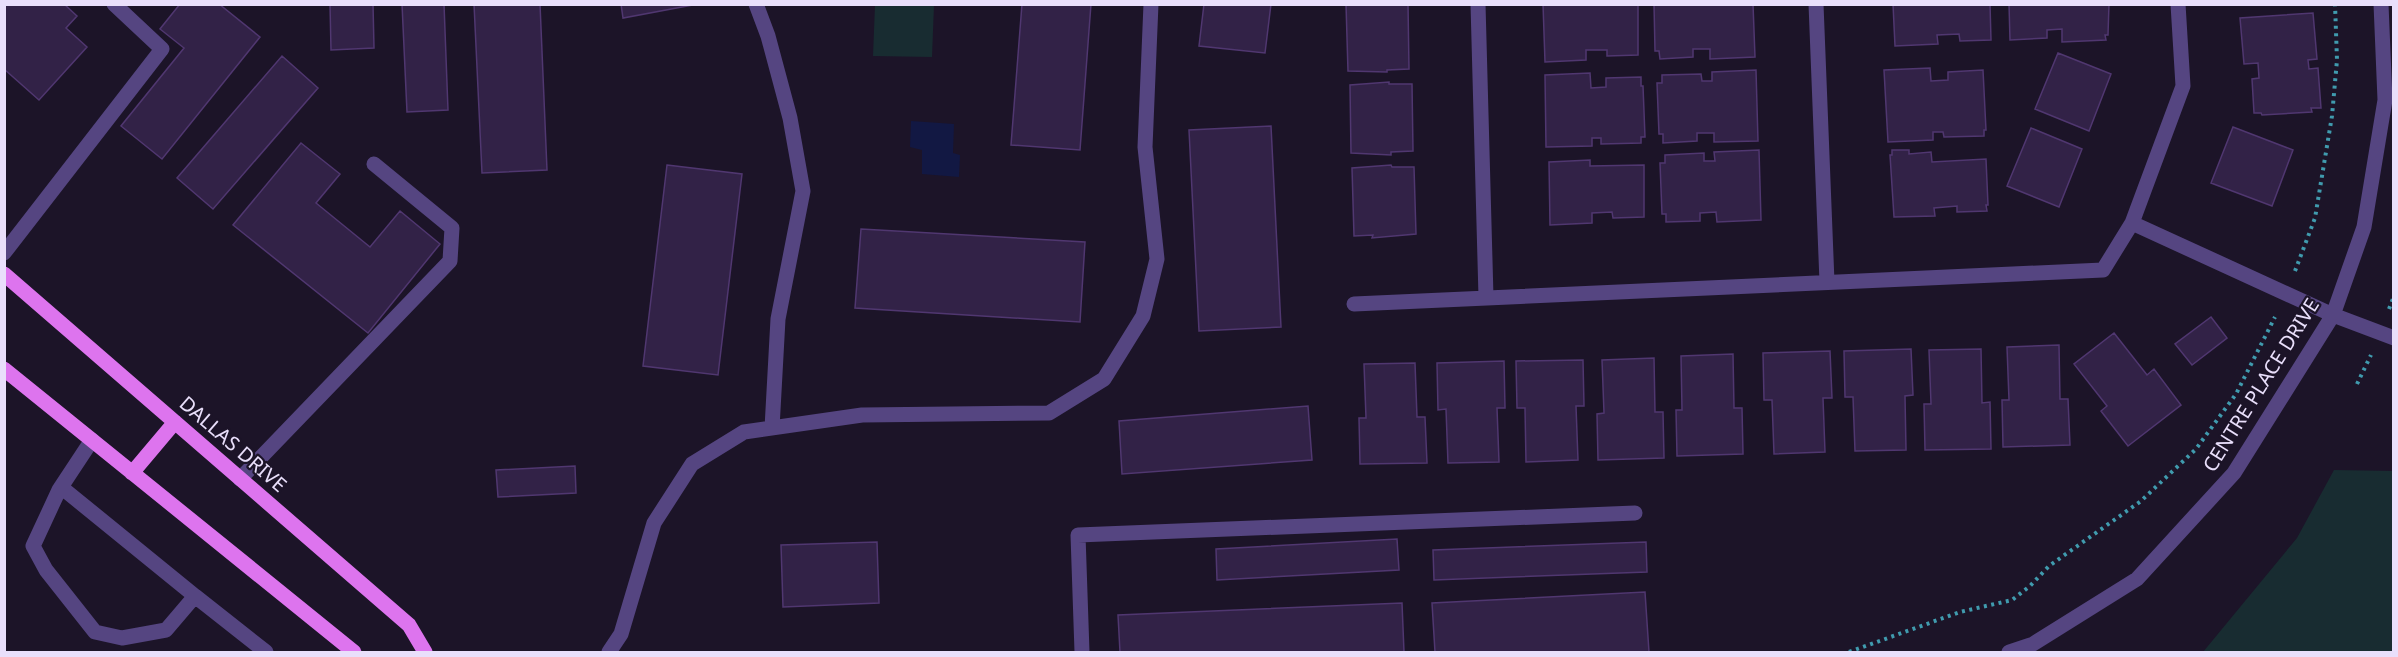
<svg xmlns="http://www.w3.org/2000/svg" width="2398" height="657" viewBox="0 0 2398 657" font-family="'Noto Sans',sans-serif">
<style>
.green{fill:#182c31}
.water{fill:#121843}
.building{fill:#322247;stroke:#503770;stroke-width:1.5}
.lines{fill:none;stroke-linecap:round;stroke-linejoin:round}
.path{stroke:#409bae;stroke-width:4;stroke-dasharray:3 4.5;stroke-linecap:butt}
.minor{stroke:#554581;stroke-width:15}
.major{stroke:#dd74ee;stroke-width:15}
.labels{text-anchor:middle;stroke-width:4.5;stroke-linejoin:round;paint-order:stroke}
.street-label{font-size:20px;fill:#e9dffb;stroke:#1c1428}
</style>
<rect width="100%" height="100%" fill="#1c1428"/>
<path class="green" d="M875 5H934L932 57 873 56Z
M2334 470 2393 471V652H2203L2297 538Z"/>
<path class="water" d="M911 121 954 124 953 153 960 155 959 177 922 174V150L910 147Z"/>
<path class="building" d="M4 4H64L77 16 66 28 87 47 39 100 4 69Z
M180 4H219L260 37 162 159 121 126 184 48 160 29Z
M330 4H373L374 48 331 50Z
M402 4H444L448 110 407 112Z
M474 4H540L547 170 482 173Z
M621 4H698L623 18Z
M1022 4H1091L1080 150 1011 145Z
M1204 4H1271L1265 53 1199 46Z
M1346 4H1408L1409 69 1387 70V72L1348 71Z
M1543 4H1638V55L1607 56V50H1586V60L1545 62Z
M1654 4H1753L1755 57 1710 59V49H1693V57L1660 59 1659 51H1655Z
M1893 4H1990L1991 40 1960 41 1959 34 1937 35 1938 44 1895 46Z
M2009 4H2109L2108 35H2105L2106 40 2062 42V29L2047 30V38L2010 40Z
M2313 13 2317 59 2308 60 2309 69 2318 68 2321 108H2311L2312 112 2262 115 2261 113H2254L2252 79 2259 78 2258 63 2244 64 2240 18Z
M2058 53 2111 74 2089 131 2035 109Z
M282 56 318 88 213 209 177 178Z
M1930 68 1931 81 1948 80V72L1983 70 1986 130H1984V136L1944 137 1943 132H1933V140L1888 142 1884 70Z
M1756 70 1758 141 1714 142V133H1697V141L1663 143V134H1659L1657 83H1662V75L1701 74 1702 81H1712V72Z
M1590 73 1591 88 1606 87V78L1641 77V86H1643L1645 137H1641V143L1601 144V138H1592V146L1546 147 1545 75Z
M1389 82V84H1412L1413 151 1391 152V155L1351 153 1350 85Z
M1271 126 1281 327 1199 331 1189 130Z
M2233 127 2293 150 2272 206 2211 183Z
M2031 128 2082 149 2059 207 2007 186Z
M301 143 340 174 316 203 370 247 400 211 440 244 368 333 233 225Z
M1759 150 1761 220 1717 222 1716 212 1700 213V221L1666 222V214H1662L1660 163H1665V155L1704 153V161H1715L1714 152Z
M1892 150H1909V154L1931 152 1932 162 1986 159 1988 205H1986L1987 211 1957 212V206L1934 208 1935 216 1894 217 1890 155H1892Z
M1590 160V166L1644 165V217L1613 218 1612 212 1592 213V223L1550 225 1549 162Z
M667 165 742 174 718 375 643 366Z
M1391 165 1392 167H1414L1416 234 1372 238 1373 235 1354 236 1352 168Z
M861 229 1085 242 1080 322 855 308Z
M2211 317 2227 338 2192 365 2175 344Z
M2114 333 2147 375 2154 369 2181 405 2128 446 2101 411 2107 406 2074 364Z
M2059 345 2060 399H2068L2070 445 2003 447 2002 400H2009L2007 347Z
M1911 349 1913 395 1905 396 1906 450 1855 451 1853 397H1845L1844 351Z
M1981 349 1982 403 1990 402 1991 449 1925 450 1924 404H1931L1929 350Z
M1830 351 1832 398H1823L1825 452 1774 454 1772 400H1764L1763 353Z
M1733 354 1734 408H1742L1743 454 1677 456 1676 410H1682L1681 356Z
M1654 358 1655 412H1663L1664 458 1598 460 1597 414 1604 413 1602 360Z
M1583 360 1584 406H1576L1578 460 1526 462 1525 408H1517L1516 361Z
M1504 361 1505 408H1497L1499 462 1448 463 1446 409 1438 410 1437 363Z
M1415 363 1417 417H1425L1427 463 1360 464 1359 418H1366L1364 364Z
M1308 406 1312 460 1122 474 1119 421Z
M575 466 576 493 498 497 496 470Z
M1397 539 1399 570 1217 580 1216 549Z
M877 542 879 603 783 607 781 545Z
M1646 542 1647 572 1434 580 1433 550Z
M1645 592 1649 652H1435L1432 603Z
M1402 603 1404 652H1120L1118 615Z"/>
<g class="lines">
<path class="path" d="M2295 271 2315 218 2332 116 2337 60 2335 4
M2389 309 2394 296
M2357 384 2371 355
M1849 652 1960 612 2012 600 2030 586 2049 566 2141 501 2196 449 2236 394 2275 317"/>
<path class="minor" d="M756 4 768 36 790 118 803 191 778 319 772 428
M1478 4 1486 297
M1816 4 1827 282
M2132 223 2333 315 2394 338
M4 253 162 49 114 4
M1354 304 2103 270 2132 223 2183 86 2178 4
M92 440 59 490 33 546 46 570 95 632 122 638 166 630 195 596 266 652
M240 479 450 261 452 228 374 164
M61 487 195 596
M609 652 621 634 654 523 692 464 744 432 862 415 1049 413 1104 379 1143 316 1157 259 1145 147 1151 4
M1082 652 1078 535 1635 513
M2009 652 2033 644 2137 579 2234 473 2333 315 2364 227 2385 100 2381 4"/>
<path class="major" d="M4 274 409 625 425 652
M4 369 354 652
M132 473 175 422"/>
</g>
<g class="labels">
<g class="street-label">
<text transform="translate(2261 385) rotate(-58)" y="7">CENTRE PLACE DRIVE</text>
<text transform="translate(233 444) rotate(41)" y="7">DALLAS DRIVE</text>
</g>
</g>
<rect width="2398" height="657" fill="none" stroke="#e9dffb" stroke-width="12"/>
</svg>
